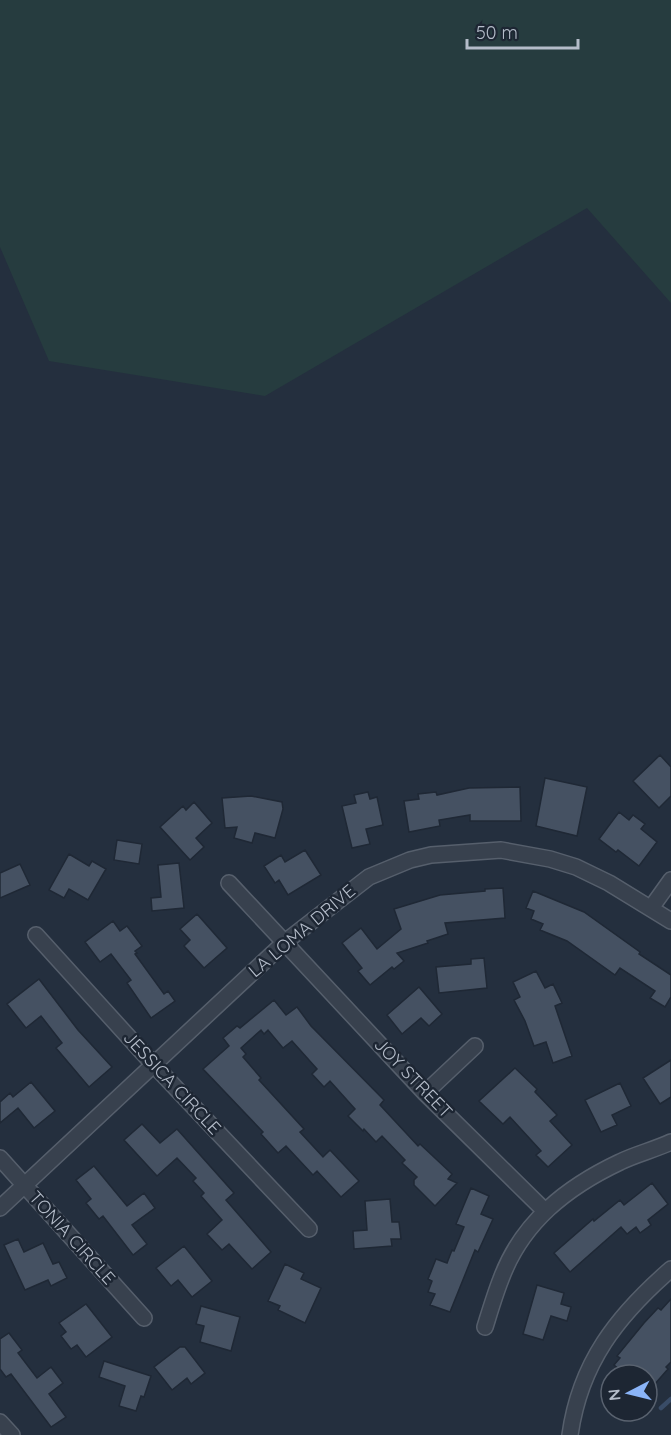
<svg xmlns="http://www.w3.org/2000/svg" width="671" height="1435" viewBox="0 0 671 1435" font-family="Quicksand,sans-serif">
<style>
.grass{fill:#263c3f}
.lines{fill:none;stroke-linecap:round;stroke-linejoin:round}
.stream{stroke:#394c67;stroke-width:4.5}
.building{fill:#455162;stroke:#1f2835;stroke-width:1.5}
.minor-casing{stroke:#565f6c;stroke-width:18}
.minor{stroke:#38414e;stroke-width:15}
.labels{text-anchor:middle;stroke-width:5;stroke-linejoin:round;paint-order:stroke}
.street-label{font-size:18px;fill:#b4bcc9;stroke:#1d2633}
</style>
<rect width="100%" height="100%" fill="#242f3e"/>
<path class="grass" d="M0 0H671V303L587 208 265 396 49 361 0 247Z"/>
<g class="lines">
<path class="stream" d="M661 1408 671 1399"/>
</g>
<path class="building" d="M660 755 671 767V796L659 808 633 781Z
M545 778 587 787 577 836 536 826Z
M520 787 521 821H470V815L439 820 440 826 409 832 404 801 419 799 418 794 436 792 437 795 469 788Z
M368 792 370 799 377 797 383 825 366 829 370 844 352 848 342 806 356 803 354 795Z
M251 796 282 802 283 809 275 838 255 833 252 843 234 838 237 827 225 828 222 798Z
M194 802 212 823 196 838 204 847 190 860 160 827 183 806 186 810Z
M619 812 629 820 633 815 645 824 641 829 657 842 639 866 618 850 616 852 599 839Z
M117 840 142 844 139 864 114 860Z
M305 850 321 875 288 895 279 880 275 883 264 866 281 855 285 862Z
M69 854 89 866 92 861 106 869 88 900 69 889 64 898 49 890Z
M179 863 184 908 152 911 151 898 161 897 158 865Z
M20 864 30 885 0 898V873Z
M503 888 505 918 445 923 448 934 427 941 428 943 397 953 404 961 394 969 392 967 370 985 358 971 362 968 342 943 361 928 377 949 401 929 394 909 440 895 485 891V889Z
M533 891 584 912 640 952 639 954 671 975V997L665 1007 650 998 655 991 620 968 615 975 567 941 540 930 543 924 531 919 534 911 526 908Z
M197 914 227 948 204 968 184 946 190 940 180 929Z
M113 921 120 931 127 926 142 946 135 951 137 953 135 954 164 994 168 991 175 1001 151 1018 127 983 131 980 111 954 100 962 85 942Z
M484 958 487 988 439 993 436 967 471 964V959Z
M536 971 545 988 553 984 562 1003 555 1006 572 1056 553 1063 546 1042 534 1046 525 1021 514 1000 520 997 513 982Z
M39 979 78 1030 112 1067 89 1087 56 1048 62 1043 41 1016 26 1028 7 1004Z
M419 987 442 1014 429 1026 421 1018 402 1034 387 1015Z
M274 1000 286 1015 297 1007 311 1026 384 1100 380 1105 418 1146 420 1144 452 1174 448 1179 457 1183 435 1206 414 1185V1180L417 1177 402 1163 405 1160 382 1136 376 1142 364 1129 363 1131 348 1116 355 1109 330 1081 324 1087 312 1074 317 1069 292 1041 283 1048 268 1030 264 1034 261 1030 241 1048 246 1054 243 1057 261 1078 259 1080 304 1129 300 1132 323 1157 330 1150 359 1181 341 1197 317 1171 313 1175 286 1146 278 1153 261 1134 263 1132 203 1069 229 1046 223 1038 237 1026 240 1028Z
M671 1060V1097L660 1104 643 1078Z
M515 1068 537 1089 535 1092 557 1115 550 1121 572 1145 548 1167 536 1155 541 1151 510 1117 503 1124 479 1101Z
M31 1082 55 1111 34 1128 18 1108 0 1123V1102L10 1093 13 1097Z
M620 1083 631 1106 612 1115 617 1125 601 1132 585 1100Z
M142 1124 160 1143 177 1129 234 1193 226 1200 271 1252 252 1269 229 1244 222 1250 207 1234 222 1220 201 1196 204 1193 193 1181 196 1178 177 1158 157 1176 124 1140Z
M94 1166 127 1206 144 1193 155 1208 132 1225 147 1244 133 1255 103 1216 99 1219 86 1203 91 1199 76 1180Z
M652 1183 668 1204 648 1220 651 1225 640 1233 636 1227 627 1234 621 1227 570 1272 554 1253 593 1219 594 1221 620 1200 624 1205Z
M471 1188 489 1196 481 1214 493 1219 478 1252 475 1250 450 1312 430 1305 435 1294 428 1292 432 1281 428 1279 436 1259 447 1263 452 1250 454 1251 464 1227 456 1224Z
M390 1199 392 1222H399L401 1239H391L392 1246 354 1249 353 1231 367 1230 365 1201Z
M18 1239 24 1252 43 1243 53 1264 59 1262 67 1278 51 1286 48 1280 25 1290 4 1245Z
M184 1246 212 1281 192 1297 178 1280 171 1286 156 1268Z
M285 1264 304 1273 301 1279 321 1288 305 1323 278 1310 280 1306 268 1301Z
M537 1285 564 1293 561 1304 571 1307 567 1321 551 1316 543 1340 523 1334Z
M671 1299V1362L666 1367 668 1369 654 1385 647 1379V1375H626L614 1365 620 1358 617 1356 644 1323 658 1308 661 1310Z
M86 1304 112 1337 86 1357 77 1345 71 1349 61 1336 66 1332 59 1323Z
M201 1306 240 1317 231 1351 200 1342 204 1326 196 1324Z
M9 1333 22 1350 18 1353 37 1378 51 1367 63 1383 49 1394 66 1417 51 1427 11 1374 6 1377 0 1369V1339Z
M180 1347H185L205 1373 191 1384 187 1378 172 1390 154 1367Z
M104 1361 151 1376 144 1397 141 1396 136 1411 119 1406 125 1386 99 1377Z"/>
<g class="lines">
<defs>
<path id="minor" d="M229 883 425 1093 545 1211
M651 908 671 880
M36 935 153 1064 309 1229
M425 1093 475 1046
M0 1158 144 1318
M0 1208 285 942 369 877 410 860 431 855 501 850 550 859 576 867 609 883 671 921
M485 1327C490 1311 495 1294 501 1279 522 1222 567 1187 620 1162 636 1154 654 1150 671 1142
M0 1422 12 1435
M570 1435C580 1363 617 1316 671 1269"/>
</defs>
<use href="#minor" class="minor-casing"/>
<use href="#minor" class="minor"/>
</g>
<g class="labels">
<g class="street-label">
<text transform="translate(302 931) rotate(-40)" y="6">LA LOMA DRIVE</text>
<text transform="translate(413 1078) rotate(46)" y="6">JOY STREET</text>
<text transform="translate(172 1083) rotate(47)" y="6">JESSICA CIRCLE</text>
<text transform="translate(72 1238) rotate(48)" y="6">TONIA CIRCLE</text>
</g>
</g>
<g transform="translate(629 1393) rotate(263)"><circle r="28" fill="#1d2633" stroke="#59626f" stroke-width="1.5"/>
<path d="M0-4.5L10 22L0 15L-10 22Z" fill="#8ab4f8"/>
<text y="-9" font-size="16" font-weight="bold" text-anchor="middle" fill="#b4bcc9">N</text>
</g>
<path d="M467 39v9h111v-9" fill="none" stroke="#b4bcc9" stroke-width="3"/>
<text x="476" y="39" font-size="18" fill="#b4bcc9" stroke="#1d2633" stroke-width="4.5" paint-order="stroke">50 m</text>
</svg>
